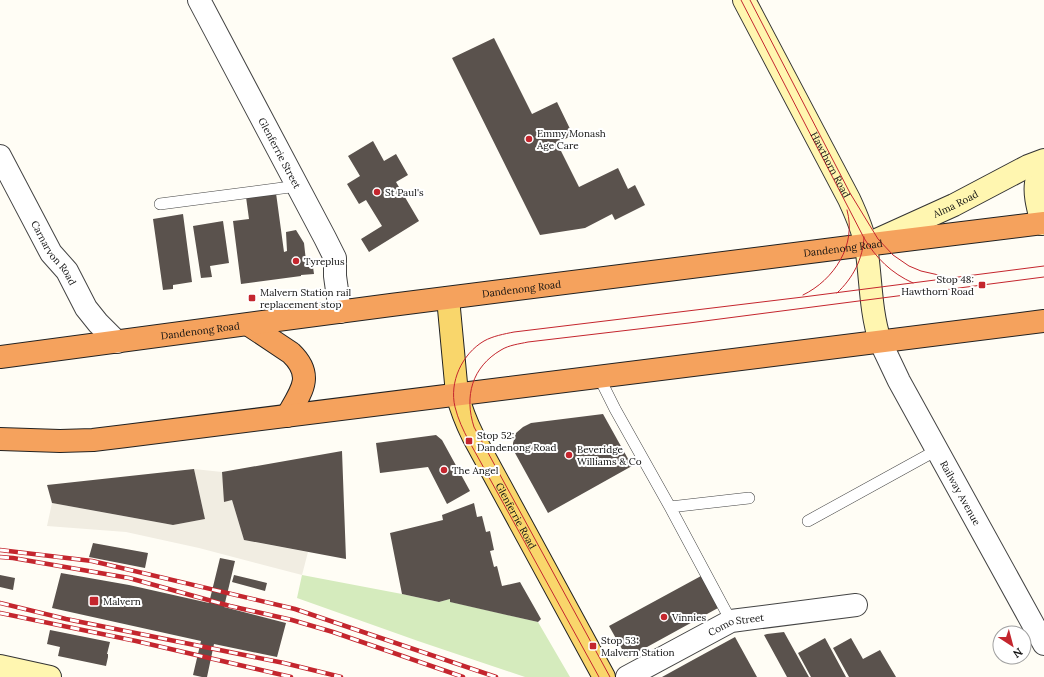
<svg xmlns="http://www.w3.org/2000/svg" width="1044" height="677" viewBox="0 0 1044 677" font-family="Lora,serif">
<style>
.green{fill:#d5ebbd}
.plaza{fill:#f1ede2}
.building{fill:#5a524d}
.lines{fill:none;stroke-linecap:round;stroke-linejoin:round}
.lane-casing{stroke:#444;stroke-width:12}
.street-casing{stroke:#444;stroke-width:24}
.secondary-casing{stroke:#333;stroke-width:24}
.primary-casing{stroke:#222;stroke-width:24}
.highway-casing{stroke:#222;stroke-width:24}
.lane{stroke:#fff;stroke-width:11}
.street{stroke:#fff;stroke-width:22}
.secondary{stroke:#fff6b0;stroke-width:22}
.primary{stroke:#f9d66b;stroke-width:22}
.highway{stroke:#f5a25d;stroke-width:22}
.tram{stroke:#c4262e;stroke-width:1}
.rail-casing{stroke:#c4262e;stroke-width:4.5}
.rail{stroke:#fff;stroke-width:3;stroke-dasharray:9;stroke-linecap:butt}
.poi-dot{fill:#c4262e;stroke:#fff;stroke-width:1.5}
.labels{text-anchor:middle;stroke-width:4;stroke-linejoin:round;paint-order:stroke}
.poi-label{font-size:10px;fill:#111;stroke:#fff;text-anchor:start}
.street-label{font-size:10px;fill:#111;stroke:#fff}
</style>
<rect width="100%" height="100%" fill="#fffdf5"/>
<path class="green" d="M302 575 402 594 439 602 450 599 451 602 538 622 570 677H525L418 641 297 598Z"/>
<path class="plaza" d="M194 469 222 472 225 501 232 500 244 540 308 552 302 575 199 548 126 532 47 526 52 503 173 525 205 519Z"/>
<path class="building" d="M494 38 532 114 557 102 573 135 557 143 579 187 618 168 628 189 635 185 645 205 615 220 612 214 585 228 540 235 452 58Z
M373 141 384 161 396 154 408 175 396 182 419 221 369 252 361 239 382 226 366 200 359 204 347 184 360 176 348 156Z
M276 193 284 252 287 251 286 232 296 230 304 243 306 261 312 260 314 274 301 275V276L241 284 233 221 249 219 246 197Z
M183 214 192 282 173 285V289L163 290 153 219Z
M223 221 229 263 210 266 212 277 201 278 193 226Z
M603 414 632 466 548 513 515 453 513 448V443L516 433 523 427 531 423Z
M436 435 442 440 470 491 447 504 428 467 380 473 376 443Z
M342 451 346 559 244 540 232 500 224 502 222 472Z
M194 469 205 519 173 525 52 503 47 485Z
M474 503 477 517 482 516 486 532 490 531 494 550 490 551 494 567 497 566 502 586 520 582 541 619 538 622 450 602V599L439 602 402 594 390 533 443 520 442 515Z
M93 543 148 553 145 568 89 557Z
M220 558 235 561 224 607 286 623 277 657 214 644 207 677H202L193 675 201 641 52 608 61 573 129 585 209 603Z
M0 575 15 578 13 590 0 587Z
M234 575 267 583 265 591 232 582Z
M701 576 718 608 627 658 609 626Z
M50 630 110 642 107 654H108V657L106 666 58 656 60 647 47 644Z
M784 632 809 677H787L764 635 767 634Z
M735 637 757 677H662L691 661Z
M825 638 846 677H811L798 653Z
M851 638 863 659 880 650 896 677H849L833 648Z"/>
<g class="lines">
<defs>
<path id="lane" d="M160 204 298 186
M599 377 615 409 670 507 731 621
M670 507 749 498
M808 521 937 450"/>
<g id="street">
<path id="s1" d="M199 0 325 238 335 258V276L340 312"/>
<path id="s2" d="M0 156 51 253 67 271 86 308 98 323 117 342"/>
<path id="s3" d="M880 341 899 381 1044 644"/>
<path id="s4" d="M627 677 731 621 856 605"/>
</g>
<g id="secondary">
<path id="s5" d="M744 0 849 199C856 214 863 230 866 246 871 277 870 310 880 341"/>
<path d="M1042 224C1039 211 1034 196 1036 183 1038 178 1041 173 1044 169"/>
<path id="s6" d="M870 243 954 205 1028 166 1044 160"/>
<path d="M0 666 50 677"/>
</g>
<g id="primary">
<path id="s7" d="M448 298 457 394C461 409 466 422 473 436L604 677"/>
</g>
<g id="highway">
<path d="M249 325 291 353C315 376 301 392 287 416"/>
<path id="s8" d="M0 357 391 305 881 243 1044 223"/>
<path d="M0 439 60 441 93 440 126 436 1044 321"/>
</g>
</defs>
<use href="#lane" class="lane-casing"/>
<use href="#street" class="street-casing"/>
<use href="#secondary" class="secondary-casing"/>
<use href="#primary" class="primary-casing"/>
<use href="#highway" class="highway-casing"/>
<use href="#lane" class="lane"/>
<use href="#street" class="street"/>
<use href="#secondary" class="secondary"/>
<use href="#primary" class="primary"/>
<use href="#highway" class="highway"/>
<path class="tram" d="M741 0 864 238C876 258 891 273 913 283
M750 0 850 193 878 239 893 255 909 266 921 271 943 276
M837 293C853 278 863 259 864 237
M803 295C834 280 857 245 847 210
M599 677 469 441C463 430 458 419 455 407 449 382 462 354 484 341 493 336 504 334 514 332L803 297 1044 266
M610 677 474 427C464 396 472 367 501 350 509 345 519 344 528 342L689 323 1044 277"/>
<defs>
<path id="rail" d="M0 550 92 561 295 609 496 677
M0 557 13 558 129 578 230 606 292 620 333 632 463 677
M0 603 66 619 284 663 341 677
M0 613 136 641 291 677"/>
</defs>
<use href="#rail" class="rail-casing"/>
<use href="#rail" class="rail"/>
</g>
<g class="poi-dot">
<circle cx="529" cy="139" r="4"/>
<circle cx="377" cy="192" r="4"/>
<circle cx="296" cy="261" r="4"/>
<rect x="978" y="281" width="8" height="8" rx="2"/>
<rect x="248" y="294" width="8" height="8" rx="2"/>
<rect x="465" y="437" width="8" height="8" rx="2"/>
<circle cx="569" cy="455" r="4"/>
<circle cx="444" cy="470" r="4"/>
<rect x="89" y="596" width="10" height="10" rx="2"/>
<circle cx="664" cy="617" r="4"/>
<rect x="589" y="642" width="8" height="8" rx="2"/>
</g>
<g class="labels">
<g class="poi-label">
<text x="537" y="137">Emmy Monash<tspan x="537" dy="12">Age Care</tspan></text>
<text x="385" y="196">St Paul's</text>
<text x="304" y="265">Tyreplus</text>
<text x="974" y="283" text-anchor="end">Stop 48:<tspan x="974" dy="12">Hawthorn Road</tspan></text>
<text x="260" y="296">Malvern Station rail<tspan x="260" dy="12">replacement stop</tspan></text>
<text x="477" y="439">Stop 52:<tspan x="477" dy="12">Dandenong Road</tspan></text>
<text x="577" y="453">Beveridge<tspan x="577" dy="12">Williams &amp; Co</tspan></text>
<text x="452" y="474">The Angel</text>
<text x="103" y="605">Malvern</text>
<text x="672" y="621">Vinnies</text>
<text x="601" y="644">Stop 53:<tspan x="601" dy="12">Malvern Station</tspan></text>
</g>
<g class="street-label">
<text dy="4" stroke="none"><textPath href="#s1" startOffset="173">Glenferrie Street</textPath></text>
<text dy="4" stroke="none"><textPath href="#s5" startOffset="186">Hawthorn Road</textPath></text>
<text dy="4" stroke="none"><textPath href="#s6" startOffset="94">Alma Road</textPath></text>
<text dy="4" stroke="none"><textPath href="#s8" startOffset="850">Dandenong Road</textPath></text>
<text dy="4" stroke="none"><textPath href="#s2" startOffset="111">Carnarvon Road</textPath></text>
<text dy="4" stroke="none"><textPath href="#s8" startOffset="526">Dandenong Road</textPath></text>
<text dy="4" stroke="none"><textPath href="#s8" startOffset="202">Dandenong Road</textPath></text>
<text dy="4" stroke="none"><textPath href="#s3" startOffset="172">Railway Avenue</textPath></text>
<text dy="4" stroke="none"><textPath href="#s7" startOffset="232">Glenferrie Road</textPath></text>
<text dy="4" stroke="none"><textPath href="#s4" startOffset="122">Como Street</textPath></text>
</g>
</g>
<g transform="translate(1012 645) rotate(144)"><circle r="19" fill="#ffffff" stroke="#a0a0a0"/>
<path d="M0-3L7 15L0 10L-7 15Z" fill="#c4262e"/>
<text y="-6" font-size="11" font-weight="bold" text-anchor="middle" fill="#111111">N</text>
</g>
</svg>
